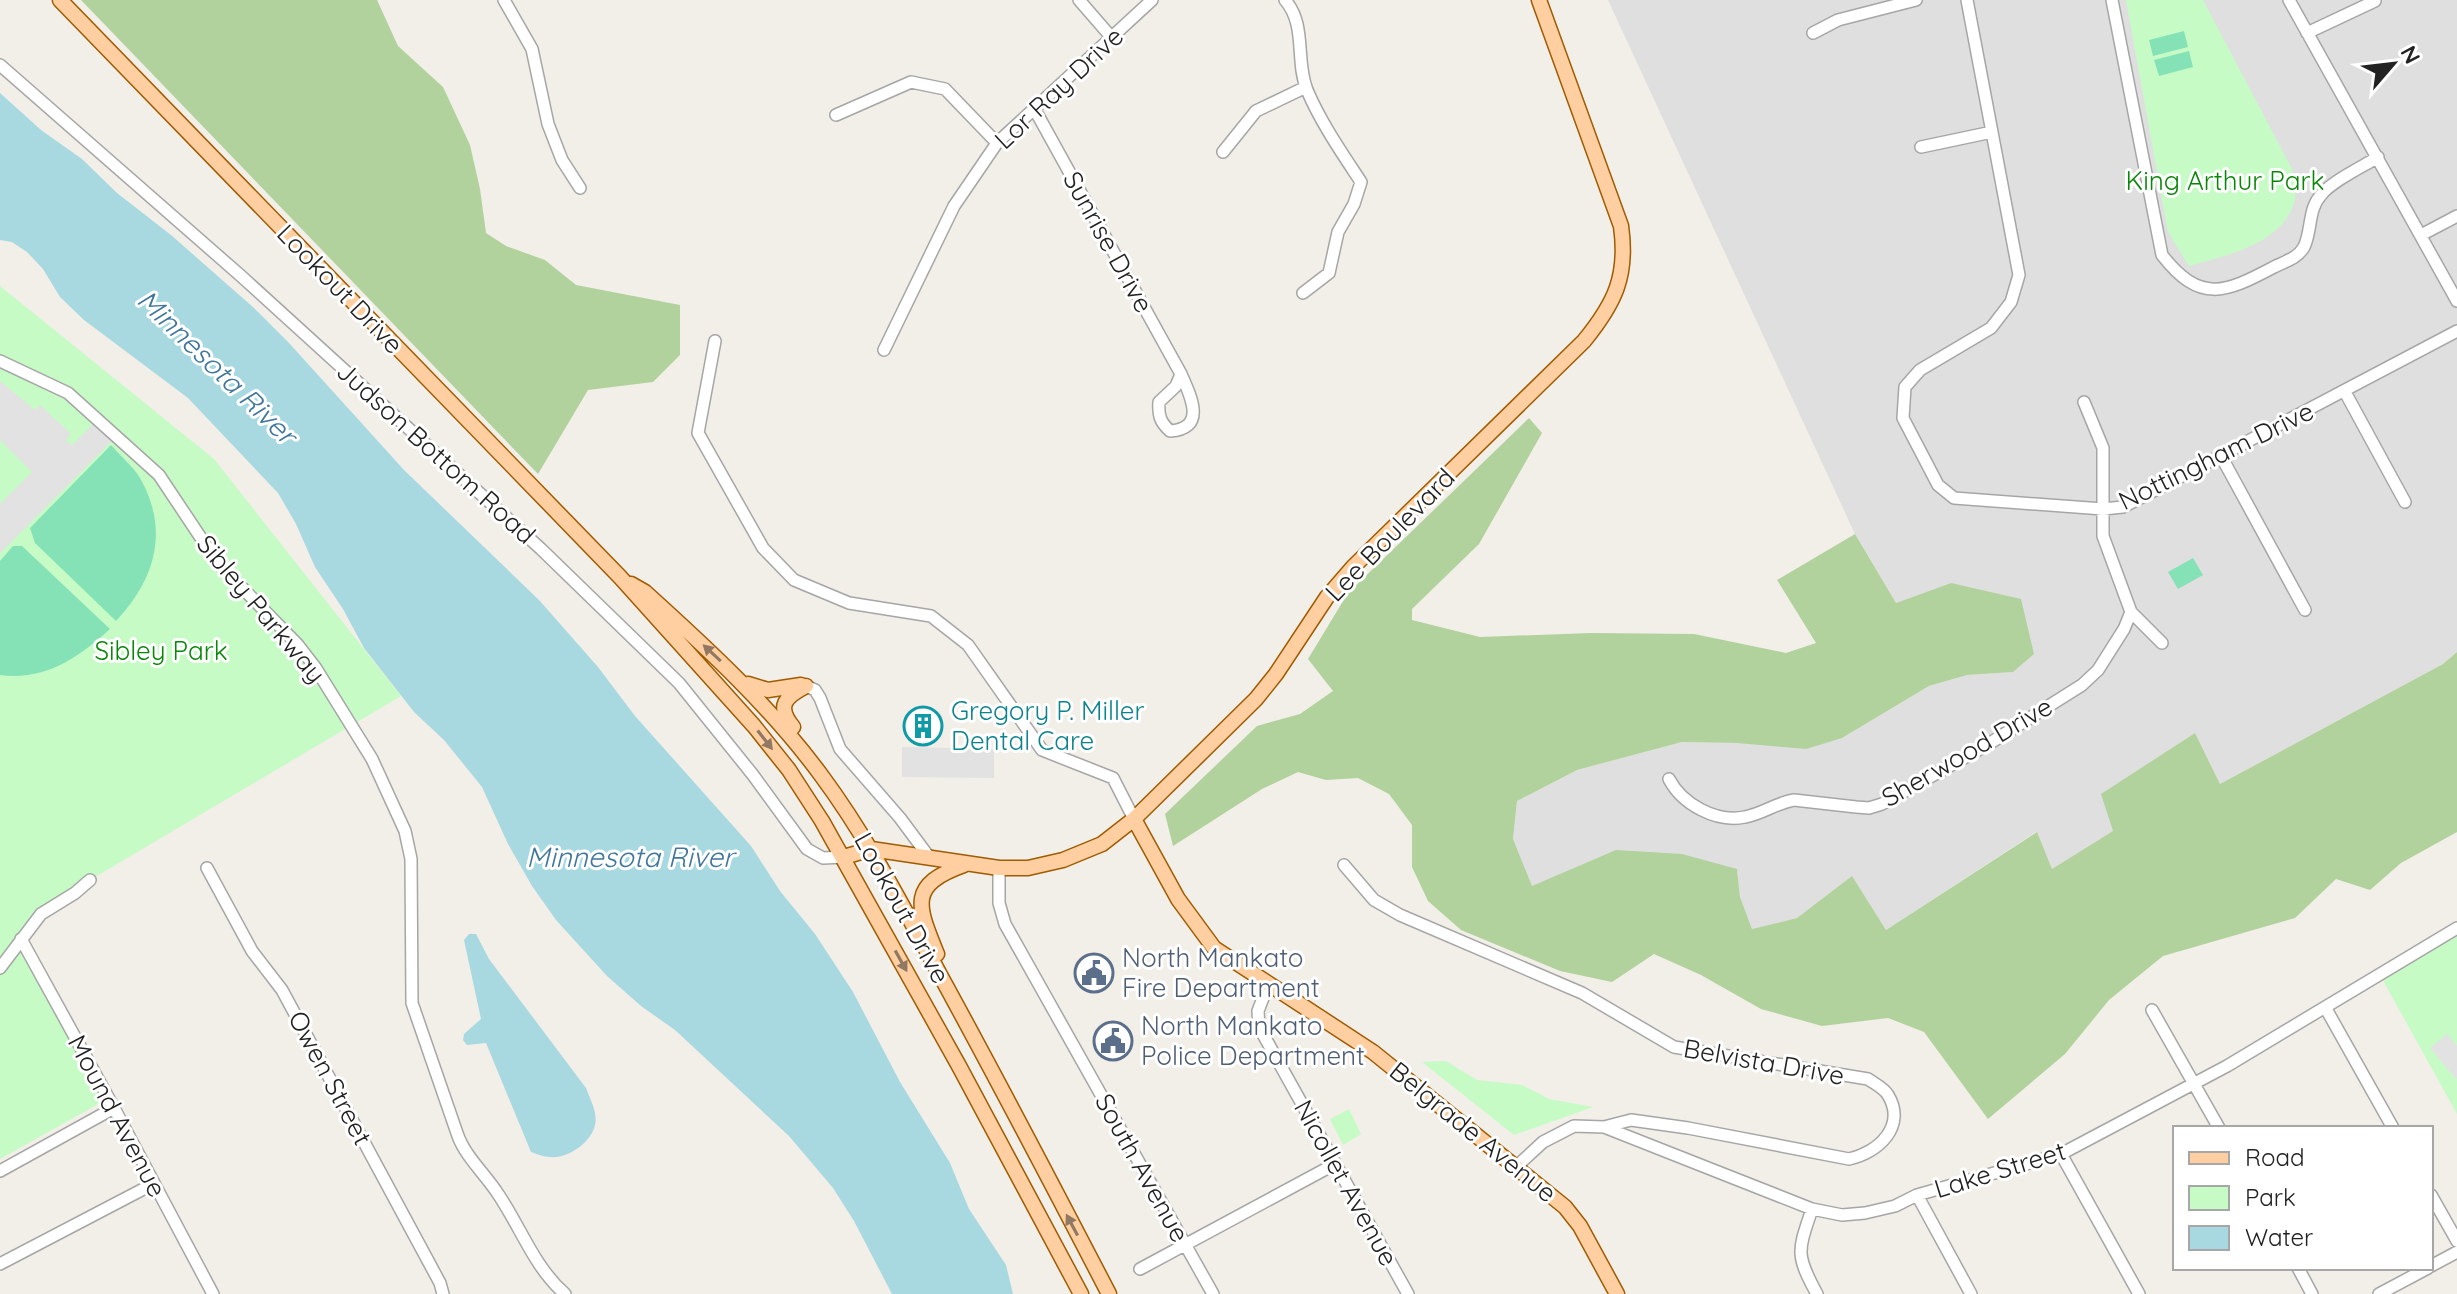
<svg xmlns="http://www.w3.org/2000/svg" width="2457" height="1294" viewBox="0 0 2457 1294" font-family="Quicksand,sans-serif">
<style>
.residential{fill:#e0dfdf}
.forest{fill:#b1d29c}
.park{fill:#c6fbc6}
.pitch{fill:#85e2b6}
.parking{fill:#e2e2e2}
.water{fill:#a8d9e0}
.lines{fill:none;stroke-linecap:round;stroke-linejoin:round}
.minor-casing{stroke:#a6a6a6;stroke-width:14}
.major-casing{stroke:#9f5c00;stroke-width:17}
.minor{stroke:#fff;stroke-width:11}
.major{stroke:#ffcea1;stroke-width:14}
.oneway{fill:#907862}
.labels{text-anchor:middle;stroke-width:6;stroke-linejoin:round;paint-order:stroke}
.street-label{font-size:26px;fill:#222;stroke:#fff}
.park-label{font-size:26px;fill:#098708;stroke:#fff}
.culture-label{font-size:26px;fill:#0d838f;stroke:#fff;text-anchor:start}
.service-label{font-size:26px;fill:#4e5e75;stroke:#fff;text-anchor:start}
.water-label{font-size:28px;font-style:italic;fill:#41779d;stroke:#fff}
</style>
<rect width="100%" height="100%" fill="#f2eee8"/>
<path class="residential" d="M1608 0H2457V652L2443 664 2220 784 2195 733 2102 794 2114 831 2052 869 2036 832 1886 930 1852 877 1797 918 1752 929 1740 897 1737 869 1567 873 1532 887 1513 839 1517 801 1577 770 1682 742 1737 743 1842 738 1929 686 1967 675 2012 672 1951 583 1896 603 1855 534Z"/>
<path class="forest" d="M81 0H377L398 46 443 87 470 145 480 189 486 233 506 246 545 260 576 285 680 305V355L653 382 588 390 538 474Z
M1529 418 1542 433 1479 544 1412 609V620L1480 637 1591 633 1694 634 1786 653 1816 643 1777 580 1855 534 1896 603 1951 583 2021 599 2034 654 2013 672 1967 675 1929 686 1842 738 1806 749 1737 743 1682 742 1577 770 1517 801 1513 839 1532 886 1616 850 1682 854 1737 869 1740 897 1752 929 1797 918 1852 876 1886 930 2037 832 2052 869 2113 831 2101 794 2195 733 2220 784 2443 664 2457 652V832L2401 863 2370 890 2336 879 2295 918 2163 956 2109 1000 2065 1054 1988 1119 1924 1032 1888 1018 1822 1026 1761 1009 1701 975 1654 954 1612 982 1560 971 1461 930 1428 901 1412 867V825L1389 794 1358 778 1326 780 1298 772 1262 789 1173 846 1165 814 1257 726 1300 714 1333 691 1308 659 1348 593Z"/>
<path class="park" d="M2126 0H2203L2292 169C2293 178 2297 191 2295 200 2283 244 2227 255 2189 266L2168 232Z
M0 286 214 459 401 696 90 880 21 939 109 1098 0 1159Z
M2457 928V1114L2380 975Z
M1446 1061 1477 1080 1522 1085 1549 1099 1593 1107 1514 1135 1422 1062Z
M1349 1109 1361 1134 1343 1145 1330 1119Z"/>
<path class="pitch" d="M2184 31 2188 47 2153 56 2149 40Z
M2189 51 2193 67 2159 76 2154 60Z
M111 445C120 456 133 466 140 478 170 531 155 579 116 621L35 543 30 528Z
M13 546H22L110 629C78 658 45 681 0 675V561Z
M2193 558 2203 575 2178 589 2168 572Z"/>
<path class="parking" d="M0 381 35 410 40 405 71 434 66 440 72 445 93 424 114 439 0 553V504L32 472 0 440Z
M902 747 994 749V778L902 777Z
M2447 1034 2457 1046V1080L2430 1048Z"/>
<path class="water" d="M0 93 41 130 82 159 117 193 171 235 254 308 289 343 404 470 539 600 598 667 635 716 751 846 780 891 815 934 853 992 900 1082 950 1163 969 1209 1006 1265 1013 1294H892L854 1221 833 1188 789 1136 675 1030 641 1006 607 976 556 920 532 886 508 844 482 787 444 740 414 712 364 648 343 609 315 567 296 524 278 493 188 398 84 320 60 297 43 269 27 252 12 242 0 240Z
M469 934H476L489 959 586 1088C590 1099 598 1113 595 1125 591 1143 567 1159 550 1157 544 1157 537 1154 531 1152L486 1043 467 1045 463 1040 464 1034 481 1019 464 940Z"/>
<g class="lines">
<defs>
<path id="minor" d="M504 0 532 49 548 124 562 160 580 188
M1079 0 1112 38
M1285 0C1307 25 1295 61 1307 90 1321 123 1342 153 1361 182L1354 204 1338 232 1329 273 1303 293
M1967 0 2019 275 2011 302 1991 328 1920 370 1905 387 1903 418 1938 485 1954 498 2103 509 2123 507 2457 331
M2112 0 2162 255C2200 304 2225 293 2274 267 2284 262 2298 258 2304 247 2312 230 2308 209 2321 195 2332 181 2362 167 2378 157
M2289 0 2457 301
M1813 33 1838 20 1916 0
M2307 33 2375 1
M0 65 241 276 541 549 679 683 753 775 807 849 823 858 844 857
M1035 110 1181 374 1176 386 1159 402C1158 415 1160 422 1170 431 1207 428 1191 397 1181 374
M836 115 911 82 945 89 997 143
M1921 147 1992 132
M1223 152 1256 111 1306 87
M2421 235 2457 216
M715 341 698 433 763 548 794 580 849 603 931 616 968 645 1042 750 1113 778 1134 819
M884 350 954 206 997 143 1152 0
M0 361 68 393 159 475 217 562 298 645 315 667 372 759 405 831 411 859 412 1003 458 1136C466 1157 484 1173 496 1191 520 1225 533 1266 565 1294
M2345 392 2405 502
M2221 456 2305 610
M2131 612 2162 643
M806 686 815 690 820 698 840 749 900 818 929 857
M1669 779C1682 804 1716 823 1745 817 1762 814 1776 803 1794 800L1856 807 1869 808 1882 804 1987 745 2082 685 2098 670 2124 629 2131 612 2103 536V448L2084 402
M1344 865 1374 900 1400 915 1582 993 1674 1047 1868 1079C1875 1084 1884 1088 1888 1095 1907 1126 1878 1153 1849 1159L1688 1128 1631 1120 1604 1127
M207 868 252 951 282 990 440 1283 443 1294
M999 868V903L1005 924 1213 1294
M21 939 114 1108 213 1294
M0 968 41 914 75 893 90 880
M1268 985 1258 1011 1259 1027 1408 1294
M2325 1007 2393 1128
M2152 1010 2219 1128
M2061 1154 2139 1294
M1517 1166 1543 1142 1574 1126 1604 1127 1812 1209 1842 1215 1865 1213 1895 1206 1917 1195 2061 1154 2227 1066 2457 928
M0 1171 114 1108
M1917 1195 1971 1294
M2431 1195 2457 1241
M1812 1209C1798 1251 1795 1254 1817 1294
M0 1264 153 1184
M2431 1266 2457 1252
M2298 1268 2312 1294
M1140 1269 1335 1164
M2379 1294 2428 1268"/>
<path id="major" d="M60 0 620 577 754 726 789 770 822 821 959 1066 1081 1294
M631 584 645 592C708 649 770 706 821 775 867 837 902 905 939 973 997 1079 1053 1186 1109 1294
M748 684 768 690 801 685
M793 727C776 706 785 697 806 686
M1134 819 1178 899 1214 948 1373 1052 1565 1207 1580 1226 1617 1294
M844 857 871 849 999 868H1028L1063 860 1102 844 1134 819 1256 699 1276 674 1327 597 1353 567 1584 341C1615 303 1628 276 1621 226L1539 0
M937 954C917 905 908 885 964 865"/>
</defs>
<use href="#minor" class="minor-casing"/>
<use href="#major" class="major-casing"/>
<use href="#minor" class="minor"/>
<use href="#major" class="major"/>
</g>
<defs><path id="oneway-solid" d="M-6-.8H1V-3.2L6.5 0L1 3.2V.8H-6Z" transform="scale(2)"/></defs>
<g class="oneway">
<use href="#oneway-solid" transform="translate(712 653) rotate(-137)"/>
<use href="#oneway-solid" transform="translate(765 740) rotate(52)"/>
<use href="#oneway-solid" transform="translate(901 961) rotate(61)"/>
<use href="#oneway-solid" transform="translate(1072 1225) rotate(-118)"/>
</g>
<defs>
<symbol id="building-ring" viewBox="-11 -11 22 22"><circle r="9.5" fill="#fff" stroke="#0f9aa8" stroke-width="1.5"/><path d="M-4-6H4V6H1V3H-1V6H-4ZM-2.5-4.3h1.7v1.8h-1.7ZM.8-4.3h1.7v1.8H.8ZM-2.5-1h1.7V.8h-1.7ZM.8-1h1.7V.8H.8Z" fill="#0f9aa8"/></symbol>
<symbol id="civic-ring" viewBox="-11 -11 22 22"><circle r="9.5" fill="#fff" stroke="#5c6f8a" stroke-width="1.5"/><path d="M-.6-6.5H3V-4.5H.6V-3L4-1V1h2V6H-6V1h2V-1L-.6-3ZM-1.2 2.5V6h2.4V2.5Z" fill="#5c6f8a"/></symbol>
</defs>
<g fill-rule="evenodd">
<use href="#building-ring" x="901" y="704" width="44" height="44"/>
<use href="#civic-ring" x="1072" y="951" width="44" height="44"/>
<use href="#civic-ring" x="1091" y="1019" width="44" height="44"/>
</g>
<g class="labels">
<g class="street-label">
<text transform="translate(1059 88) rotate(-43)" y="9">Lor Ray Drive</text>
<text transform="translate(1108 242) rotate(61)" y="9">Sunrise Drive</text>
<text transform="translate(340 289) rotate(46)" y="9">Lookout Drive</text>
<text transform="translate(436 453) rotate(42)" y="9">Judson Bottom Road</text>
<text transform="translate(2216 456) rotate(-26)" y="9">Nottingham Drive</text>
<text transform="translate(1390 535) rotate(-46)" y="9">Lee Boulevard</text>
<text transform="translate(261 609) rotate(50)" y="9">Sibley Parkway</text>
<text transform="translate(1967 752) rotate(-30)" y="9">Sherwood Drive</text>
<text transform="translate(902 908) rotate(61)" y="9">Lookout Drive</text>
<text transform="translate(1764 1062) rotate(10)" y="9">Belvista Drive</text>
<text transform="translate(330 1078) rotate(62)" y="9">Owen Street</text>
<text transform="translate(117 1116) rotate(62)" y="9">Mound Avenue</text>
<text transform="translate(1473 1132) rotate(39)" y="9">Belgrade Avenue</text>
<text transform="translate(1142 1168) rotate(61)" y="9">South Avenue</text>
<text transform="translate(2000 1170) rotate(-17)" y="9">Lake Street</text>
<text transform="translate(1346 1183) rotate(61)" y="9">Nicollet Avenue</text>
</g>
<g class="park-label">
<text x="2225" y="190">King Arthur Park</text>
<text x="161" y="660">Sibley Park</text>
</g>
<g class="culture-label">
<text x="951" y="720">Gregory P. Miller<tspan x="951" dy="30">Dental Care</tspan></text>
</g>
<g class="service-label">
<text x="1122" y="967">North Mankato<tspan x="1122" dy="30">Fire Department</tspan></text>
<text x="1141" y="1035">North Mankato<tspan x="1141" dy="30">Police Department</tspan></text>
</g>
<g class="water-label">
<text transform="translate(217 367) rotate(44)" y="10">Minnesota River</text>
<text x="630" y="867">Minnesota River</text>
</g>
</g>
<rect x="2173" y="1126" width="260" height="144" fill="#ffffff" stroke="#a7a7a7" stroke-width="2"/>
<rect x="2189" y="1152" width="40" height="12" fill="#ffcea1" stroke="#a7a7a7" stroke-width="2"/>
<text x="2245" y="1166" font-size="24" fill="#222222">Road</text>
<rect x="2189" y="1186" width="40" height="24" fill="#c6fbc6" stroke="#a7a7a7" stroke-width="2"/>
<text x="2245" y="1206" font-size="24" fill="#222222">Park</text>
<rect x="2189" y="1226" width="40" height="24" fill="#a8d9e0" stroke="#a7a7a7" stroke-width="2"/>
<text x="2245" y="1246" font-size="24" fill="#222222">Water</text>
<g transform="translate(2393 64) rotate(62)" stroke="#ffffff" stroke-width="6" paint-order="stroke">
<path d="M0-6L14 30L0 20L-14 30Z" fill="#222222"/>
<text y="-12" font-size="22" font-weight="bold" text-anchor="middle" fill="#222222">N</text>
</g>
</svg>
